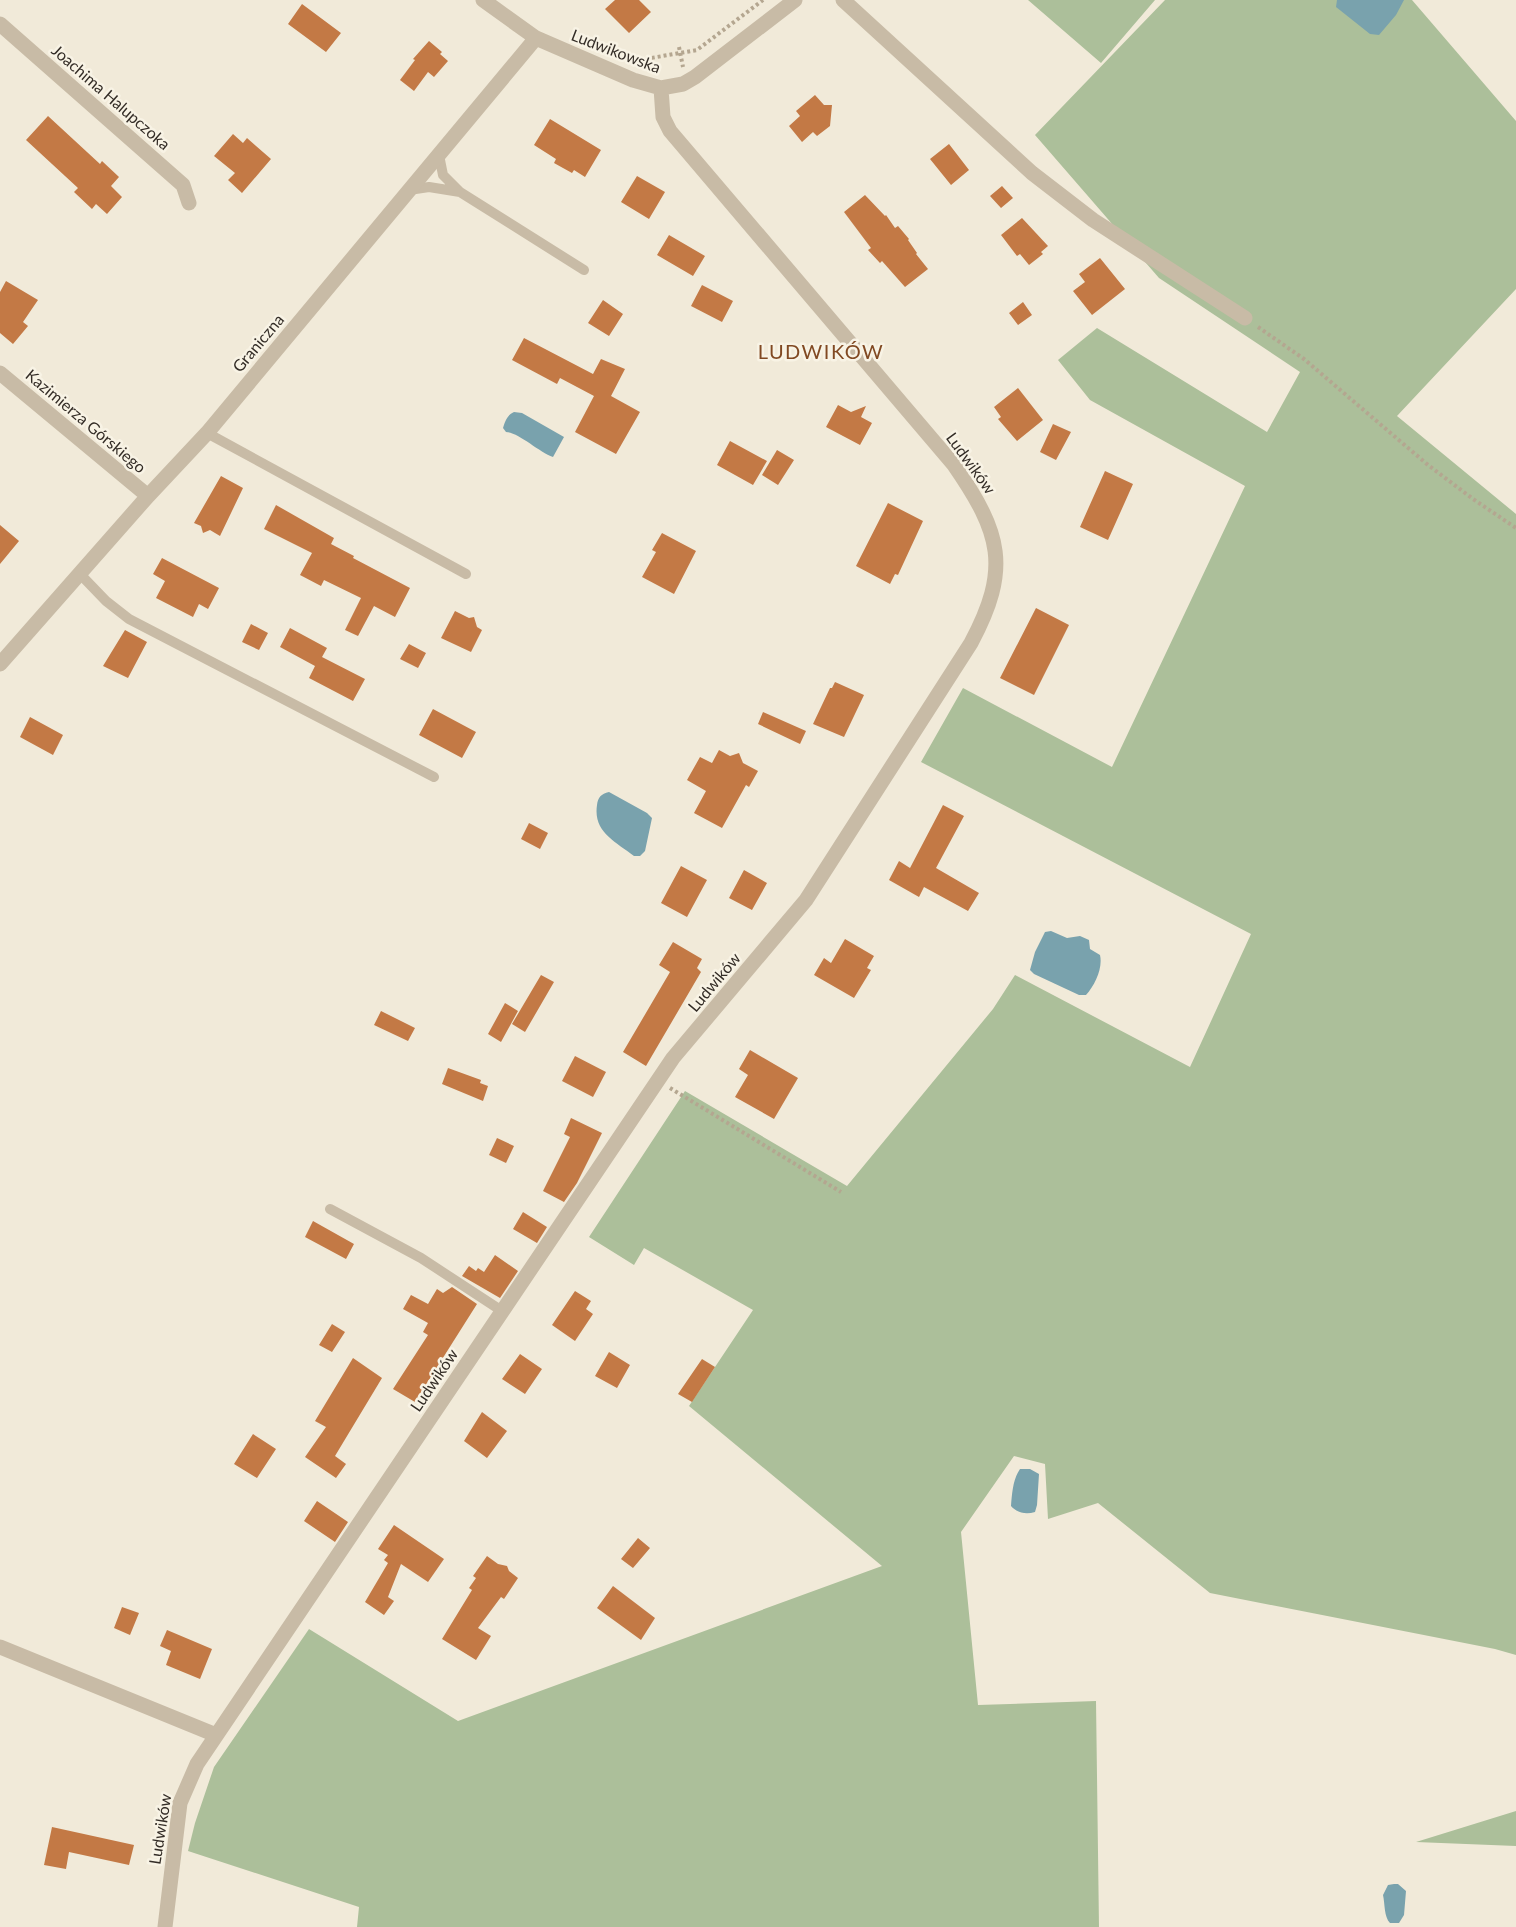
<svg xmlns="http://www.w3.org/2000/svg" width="1516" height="1927" viewBox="0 0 1516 1927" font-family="Lato,sans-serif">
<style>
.green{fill:#acbf9a}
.water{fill:#79a2ad}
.building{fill:#c37945}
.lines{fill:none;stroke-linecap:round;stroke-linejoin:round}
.path{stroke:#b4a690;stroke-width:4;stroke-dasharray:3 3;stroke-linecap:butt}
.lane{stroke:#c8bba6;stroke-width:10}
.street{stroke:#c8bba6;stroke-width:15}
.labels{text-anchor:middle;stroke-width:5;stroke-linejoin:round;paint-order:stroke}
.street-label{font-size:16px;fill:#342d27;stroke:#f8f3e5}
.quarter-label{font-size:20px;letter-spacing:1.5px;fill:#814922;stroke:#f8f3e5}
</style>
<rect width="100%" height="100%" fill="#f1ead9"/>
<path class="green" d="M1028 0H1155L1101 63Z
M1165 0H1412L1516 121V289L1397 416 1516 514V1655L1495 1649 1210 1593 1098 1503 1048 1519 1045 1464 1014 1456 961 1532 978 1705 1096 1701 1099 1927H357L359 1907 188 1851 195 1823 214 1767 309 1629 458 1721 882 1566 689 1406 753 1310 644 1248 634 1265 589 1237 685 1091 847 1186 993 1009 1015 975 1190 1067 1251 934 921 762 963 688 1112 767 1245 486 1090 400 1058 360 1097 328 1267 432 1300 372 1159 278 1035 135Z
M1516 1811V1846L1416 1842Z"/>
<path class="water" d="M1337 0H1404L1396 15 1379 35 1370 34 1336 7Z
M514 412 522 413 564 437 553 457C539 452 518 432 506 432L503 428C505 422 507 415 514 412Z
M609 792 647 813 652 818 645 851 640 856H634C615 841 593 832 597 805 598 797 601 794 609 792Z
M1051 931 1067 938 1080 936 1089 940 1090 949 1100 955C1103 968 1095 985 1086 995H1079L1034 974 1030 970 1035 952 1045 932Z
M1020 1469H1030L1039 1474 1037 1505 1035 1512C1026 1515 1017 1513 1011 1506 1012 1493 1013 1479 1020 1469Z
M1394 1884H1398L1406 1891 1404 1915 1399 1923H1390C1384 1917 1385 1904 1383 1895L1388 1885Z"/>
<path class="building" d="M615 0H639L651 12 629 33 605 9Z
M302 4 341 33 326 52 288 24Z
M429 41 442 52 440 54 448 61 434 77 428 72 414 91 400 80 415 60 413 59Z
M815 95 824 105H832L830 126 817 136 813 132 802 142 789 126 800 116 796 111Z
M48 116 100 164 102 161 119 177 111 186 122 197 107 214 96 204 92 209 74 192 78 188 26 140Z
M550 119 601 150 585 177 574 170 572 173 554 163 556 159 534 145Z
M233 134 243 143 247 138 271 159 242 193 228 180 235 173 214 156Z
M949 144 969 170 951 185 930 159Z
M637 176 665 192 649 219 621 202Z
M1002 186 1013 198 1001 208 990 196Z
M865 195 885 216 886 215 895 228 898 226 909 239 908 240 917 253 916 254 928 269 905 287 882 261 880 263 868 250 871 248 844 212Z
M1022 218 1048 246 1041 252 1043 254 1029 265 1020 254 1017 256 1001 235Z
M669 235 705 256 693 276 657 255Z
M1100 258 1125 289 1092 315 1073 291 1085 282 1079 274Z
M6 281 38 300 23 322 28 326 13 344 0 333V292Z
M702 285 733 301 722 322 691 306Z
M603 300 623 314 609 336 588 323Z
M1023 302 1032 315 1018 325 1009 313Z
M524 338 593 374 601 359 625 369 611 396 640 412 616 454 575 432 594 396 560 378 557 384 512 360Z
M1018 388 1043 420 1017 441 998 419 1001 417 994 407Z
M838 405 851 412 866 406 861 417 872 423 860 445 826 427Z
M1053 424 1071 432 1056 460 1040 452Z
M730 441 767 461 753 485 717 465Z
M777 450 794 460 778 485 762 475Z
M1105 471 1133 484 1108 540 1080 527Z
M221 476 243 488 220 536 210 530 203 533 201 526 194 523Z
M888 503 923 521 898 575 895 574 890 584 856 566Z
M276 505 334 538 331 544 354 556 353 558 410 588 395 617 374 606 358 636 345 630 361 598 324 580 321 586 300 575 312 553 264 529Z
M0 525 19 541 0 564Z
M662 533 696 551 674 594 642 577 656 552 652 550Z
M162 558 219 588 208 609 199 604 193 617 156 598 165 581 153 574Z
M1036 608 1069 625 1034 695 1000 678Z
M455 611 469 618 474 617 477 627 482 630 471 652 441 638Z
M251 624 268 633 259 650 242 642Z
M290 628 327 648 322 657 365 679 353 701 309 678 315 666 280 647Z
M125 630 147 642 128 678 103 666Z
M409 644 426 653 418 668 400 659Z
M835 682 864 695 844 737 813 724 830 688H832Z
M433 709 476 732 462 758 419 735Z
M763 712 806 731 800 744 758 724Z
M30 717 63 735 53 755 20 737Z
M719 750 730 756 739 753 743 763 758 771 749 787 746 785 722 828 694 813 706 791 687 780 700 757 712 763Z
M943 805 964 816 936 868 979 893 968 911 924 887 919 897 889 880 899 861 910 868Z
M529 823 548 833 540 849 521 839Z
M681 866 707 880 687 917 661 903Z
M744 870 767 883 752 910 729 898Z
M845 939 874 956 867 968 871 970 854 998 814 975 824 958 831 963Z
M673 942 702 959 697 968 701 972 646 1066 623 1052 670 972 659 965Z
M541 975 554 982 525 1032 512 1024Z
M505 1003 518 1011 501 1042 488 1034Z
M381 1011 415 1028 408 1041 374 1025Z
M750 1050 798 1078 774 1119 735 1097 748 1075 739 1069Z
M575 1056 606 1072 593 1097 562 1081Z
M448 1068 481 1080 480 1083 488 1086 483 1101 442 1084Z
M571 1118 602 1133 577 1183 564 1202 543 1191 570 1137 564 1134Z
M497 1138 514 1146 506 1163 489 1155Z
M523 1212 547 1227 537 1243 513 1229Z
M313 1221 354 1244 346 1259 305 1237Z
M495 1255 518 1271 500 1298 462 1276 469 1266 476 1271 478 1268 484 1272Z
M452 1287 477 1304 415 1402 393 1389 428 1335 423 1332 428 1323 403 1309 411 1295 428 1304 437 1289 443 1293Z
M575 1291 591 1301 586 1309 593 1314 575 1341 552 1325Z
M332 1324 345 1332 332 1352 319 1345Z
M609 1352 630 1365 617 1388 595 1376Z
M520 1354 542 1369 525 1394 502 1379Z
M353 1358 382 1378 335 1456 346 1464 336 1478 305 1457 326 1427 315 1421Z
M702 1359 715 1367 692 1402 678 1394Z
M482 1412 507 1431 487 1458 464 1441Z
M253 1434 276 1449 257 1478 234 1464Z
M317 1501 348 1522 335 1542 304 1521Z
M394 1525 444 1559 428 1582 401 1564 388 1597 394 1601 384 1615 365 1602 388 1563 384 1560 388 1555 378 1549Z
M638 1538 650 1548 633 1568 621 1559Z
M487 1556 498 1564 507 1566 509 1571 518 1578 504 1599 501 1597 478 1628 491 1636 476 1660 442 1639 472 1590 469 1588 476 1578 473 1576Z
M613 1586 655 1618 641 1640 597 1608Z
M122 1607 139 1613 130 1635 114 1628Z
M167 1630 212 1649 200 1679 166 1665 171 1651 160 1646Z
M52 1827 134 1845 129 1865 69 1852 66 1869 44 1865Z"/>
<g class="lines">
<path class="path" d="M679 47 683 67
M634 61 697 50 763 0
M1258 327 1304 359 1428 465 1473 499 1516 528
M670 1088 841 1192"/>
<path class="lane" d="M439 155 443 175 460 192
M409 190 429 187 460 192 584 270
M207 433 466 574
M80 574 106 601 129 619 434 777
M330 1209 421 1258 502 1311"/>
<path class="street" d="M483 0 536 38 633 80 661 88 683 84 695 77 795 0
M843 0 1032 173 1093 220 1245 318
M0 24 183 185 189 203
M0 373 148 496
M0 664 148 496 207 433 536 38
M0 1647 216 1735
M165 1927 180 1803 197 1764 673 1058 806 900 971 643C1011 568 1001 533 954 465L670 131 663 117 661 88"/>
</g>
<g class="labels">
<g class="street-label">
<text transform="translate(616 51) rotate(21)" y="6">Ludwikowska</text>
<text transform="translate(111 97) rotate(41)" y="6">Joachima Halupczoka</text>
<text transform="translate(258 343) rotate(-50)" y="6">Graniczna</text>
<text transform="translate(86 421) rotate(40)" y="6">Kazimierza Górskiego</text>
<text transform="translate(971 463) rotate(54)" y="6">Ludwików</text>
<text transform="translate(714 982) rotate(-50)" y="6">Ludwików</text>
<text transform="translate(434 1380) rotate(-56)" y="6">Ludwików</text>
<text transform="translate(160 1829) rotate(-81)" y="6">Ludwików</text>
</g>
<g class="quarter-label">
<text x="821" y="359">LUDWIKÓW</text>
</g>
</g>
</svg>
